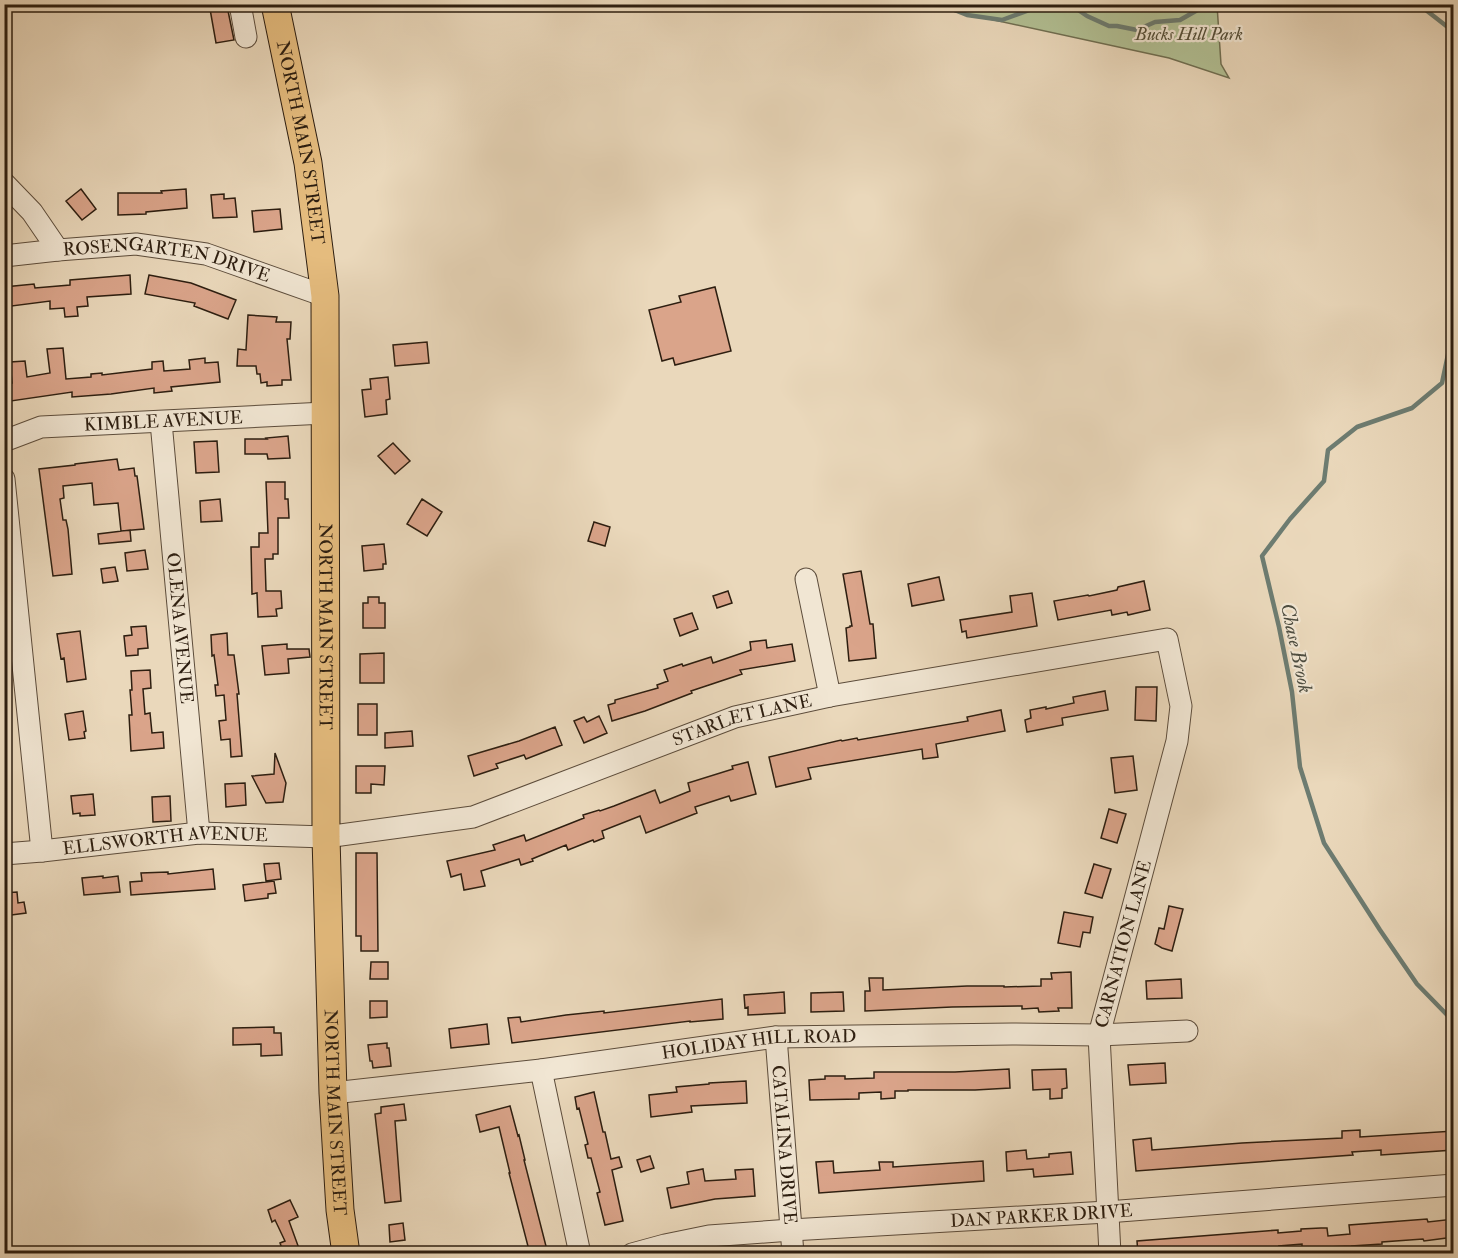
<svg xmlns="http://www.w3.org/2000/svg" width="1458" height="1258" viewBox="0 0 1458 1258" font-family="'IM FELL Double Pica',serif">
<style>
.green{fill:#b2c094;stroke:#706f52;stroke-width:1.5}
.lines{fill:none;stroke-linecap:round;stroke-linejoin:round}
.stream{stroke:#6d7c71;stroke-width:4.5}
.building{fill:#daa48a;stroke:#2d1e10;stroke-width:1.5}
.minor-casing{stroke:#5c4c3b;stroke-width:23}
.major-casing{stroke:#2d1e10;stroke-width:29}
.minor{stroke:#f1e6d3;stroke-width:21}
.major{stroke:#e5bc7e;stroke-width:27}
.labels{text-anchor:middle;stroke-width:4.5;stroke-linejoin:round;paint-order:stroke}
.park-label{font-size:18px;font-style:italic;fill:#554f38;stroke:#f1e6d3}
.street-label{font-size:18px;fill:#2d1e10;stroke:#f1e6d3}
.water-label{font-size:20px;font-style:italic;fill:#4d4d40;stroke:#f1e6d3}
</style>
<rect width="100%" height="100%" fill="#ead8bb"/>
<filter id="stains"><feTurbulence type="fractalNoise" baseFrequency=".00333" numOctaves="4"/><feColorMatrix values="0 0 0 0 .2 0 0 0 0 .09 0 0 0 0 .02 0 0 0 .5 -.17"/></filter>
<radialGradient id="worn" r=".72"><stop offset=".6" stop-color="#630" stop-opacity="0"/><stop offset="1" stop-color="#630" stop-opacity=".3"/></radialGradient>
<path class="green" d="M925 5H1217L1221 64 1229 78 1169 58Z"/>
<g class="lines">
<path class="stream" d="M946 4 947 7 967 15 1002 20 1046 4
M1053 4 1071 5 1087 16 1109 26H1117L1137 30 1155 22 1180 20 1208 4
M1416 4 1422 7 1454 32
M1454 326 1442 383 1412 408 1357 427 1328 450 1324 481 1290 519 1262 556 1279 627 1292 692 1300 767 1324 843 1380 930 1417 984 1454 1022"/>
</g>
<path class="building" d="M227 6 234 40 216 43 210 9Z
M81 189 96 209 82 220 66 201Z
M186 189 187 208 146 212V214L118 215V193H162L161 191Z
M224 194V199L235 198 237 217 213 218 211 195Z
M280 209 282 229 254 232 252 211Z
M130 275 131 294 87 297 88 306 77 307 78 316 65 317 64 308 50 309V301L4 307V287L34 284 35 288 70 285V280Z
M149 275 191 283 236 300 228 319 194 306 195 303 145 294Z
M715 287 731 351 675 365 673 358 662 361 649 310 681 302 679 296Z
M248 315 277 317 276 322H291L290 339H287L291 380H282V385L267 386V382L261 383 260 374H257L256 366H237L238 349 246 350Z
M427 342 429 363 395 366 393 345Z
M63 348 66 379 91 377V374L102 373V375L152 369V362L163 361 164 371 190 369 189 360 205 358V363L218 362 220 382 171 387 172 391 154 393V388L111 394 72 397V392L4 402V383H12L10 362 25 361 27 377 50 373 47 349Z
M388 377 390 399 386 400 387 414 365 417 362 390 371 389 370 379Z
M288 436 290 458 268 459 267 454H245V439H267L266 438Z
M217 441 219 472 196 473 194 442Z
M393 443 410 461 395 474 378 456Z
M117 459 119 470 134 468 135 476H137L144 529 121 531 118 503 94 505 92 483 63 486 64 498 60 499 63 520H66L68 529 72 574 53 576 39 469 75 465V464Z
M266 482H285V499H288L289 518H278V554H273V559H265L266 591H281L282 608 276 609 277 616 258 617 257 593 252 594 251 547H259V533H268Z
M220 499 222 521 201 522 200 501Z
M422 499 442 512 427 536 407 524Z
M594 522 610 527 605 546 588 541Z
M130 530 131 541 99 544 98 534Z
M384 544 386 564H383V569L364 571 362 546Z
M145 550 148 569 127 571 125 553Z
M115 567 118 581 103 583 101 569Z
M861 571 870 624H873L876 658 849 661 846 628 850 627V626H852L843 574Z
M939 577 944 600 912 606 908 584Z
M1144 581 1150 610 1128 615 1127 612 1112 615 1111 610 1058 620 1054 601 1088 595 1089 596 1117 590 1118 587Z
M728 591 732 603 717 608 713 596Z
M1032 593 1037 626 967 638 966 631 962 632 960 620 1012 612 1010 596Z
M368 597H379V603H385V628H363V603H368Z
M692 613 698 629 680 636 674 619Z
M146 626 148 648 138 649V655L126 656 124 636 132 635 131 627Z
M80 631 86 679 67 682 64 658 61 659 57 634Z
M227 633 228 655H234L239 694H237L242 756 231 757 230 739 221 740 219 721 226 720 224 695 216 696 215 685H218L214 655 212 656 211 635Z
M766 640 767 648 792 644 795 661 740 670 742 674 691 691 692 693 645 711 612 721 608 705 615 703V700L658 688 657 685 668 681 664 670 682 664 683 666 711 657 713 663 751 650 750 642Z
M287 644V649H309L310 657 288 659 289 673 265 675 262 646Z
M384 653V683H360V654Z
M150 670 151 688 143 689 145 714 150 713 152 733 163 732 164 748 131 751 129 715H132L130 690H132L131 671Z
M1136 687H1157L1156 721 1135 720Z
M1105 691 1108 710 1062 718 1063 725 1027 732 1025 720 1031 718 1030 710 1046 707V709L1074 703 1073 697Z
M358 704H377V735H358Z
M1001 710 1005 731 936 744 938 757 923 759 922 749 808 768 811 779 776 787 769 757 841 740 842 741 857 738 858 740 968 721 967 717Z
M83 711 86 731 84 732 85 738 69 740 65 714Z
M599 716 607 733 584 743 574 721 584 717 587 722Z
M555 727 562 745 526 759 524 755 496 764 498 768 474 776 468 756 519 741Z
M412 731 413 746 385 748V733Z
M275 753 286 783 283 802 266 803 252 776 274 774Z
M1133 756 1137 790 1115 793 1111 758Z
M748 762 756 794 731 801 729 796 695 807 697 813 646 833 640 816 602 831 604 838 594 842 593 840 568 850 566 845 532 859 533 861 521 865 519 859 481 871 485 886 464 890 461 874 451 877 447 861 495 850 493 845 524 835 526 841 584 818 583 815 599 810 600 811 614 806 655 790 660 803 690 791 688 783 733 769 732 766Z
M356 766H385L384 785 371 784V793H356Z
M245 783 246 805 226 807 225 784Z
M93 794 95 815 80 816V813L73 814 71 796Z
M170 796 171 821 153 822 152 797Z
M1109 809 1126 814 1117 843 1101 838Z
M356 853H377L378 951H361V936H356Z
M279 863 281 879 266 881 264 864Z
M1094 864 1111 869 1102 898 1085 893Z
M213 869 215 889 131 895 130 882 142 881 141 873 168 872V874Z
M103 876V878L118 876 120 892 84 895 82 878Z
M274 881 276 893 268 894V898L245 901 243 885Z
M17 892 18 903 24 902 26 913 4 916V893Z
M1169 906 1183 909 1172 951 1162 948 1155 944 1159 928 1164 929Z
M1064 912 1093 917 1090 933 1083 932 1080 947 1058 943Z
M371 962H388V979H370Z
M1071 972 1072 1008H1058L1059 1011 1039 1012 1038 1008 1022 1009V1006L952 1007 865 1011V991H870L869 978H883V990L967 986H1004V987L1041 986V979H1052L1051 973Z
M1181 979 1182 998 1147 999 1146 981Z
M784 992 785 1013 748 1015V1007L745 1008 744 995Z
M843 992 844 1011 811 1012V993Z
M722 999 723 1019 690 1022V1021L512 1043 508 1018 520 1017 521 1022 566 1015 604 1011V1013Z
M370 1001H387V1017L370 1018Z
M487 1024 489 1044 451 1048 449 1029Z
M274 1027V1033H281L282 1055 261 1056V1044L233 1045V1028Z
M387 1043V1048H389L391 1066 373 1068 372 1061H370L368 1045Z
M1165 1063 1166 1083 1130 1085 1128 1065Z
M1009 1069 1010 1088 975 1090H908V1091H895V1098L881 1099V1092L859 1093V1099L810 1100 809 1080 825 1079V1076H845V1079L874 1078V1072H955Z
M1066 1069 1067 1088 1062 1089V1098L1050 1099V1089L1033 1090 1032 1070Z
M746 1081 747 1103 691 1106 692 1112 651 1117 649 1095 677 1092 676 1087 709 1084V1083Z
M594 1092 603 1132H605L611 1159 619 1157 622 1167 612 1170 623 1221 605 1225 597 1193 600 1192 591 1158H588L585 1145 588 1144 579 1108 577 1109 575 1097Z
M404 1104 406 1120 395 1121 401 1201 385 1203 375 1114 381 1113V1107Z
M510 1106 518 1136 519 1135 525 1160H524L548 1254H530L509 1173H510L499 1127 480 1132 476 1115Z
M1360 1130V1137L1454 1131V1150L1381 1155V1150L1352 1152 1353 1155 1136 1171 1133 1140 1151 1138 1152 1150 1242 1143 1342 1138V1131Z
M1026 1150 1027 1159 1049 1157V1154L1071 1152 1073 1174 1034 1177 1033 1169 1007 1171 1006 1152Z
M650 1156 654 1168 641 1172 637 1160Z
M833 1161 834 1173 880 1170 879 1162H893V1167L983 1161 984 1181 819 1193 816 1162Z
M703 1169 705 1181 736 1179 735 1170 753 1169 755 1196 715 1199 671 1208 667 1188 689 1184 687 1172Z
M290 1200 298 1217 289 1221 301 1254H284L280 1243 285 1241 275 1220 272 1222 268 1210Z
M1427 1219 1428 1222 1454 1219V1237L1424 1241 1423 1239 1382 1242V1244L1351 1246 1302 1248V1244L1279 1246 1280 1249 1223 1254H1138L1137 1241 1278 1230V1233L1301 1231V1229L1321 1228H1327L1328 1236 1350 1234 1349 1225Z
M403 1223 405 1240 390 1242 389 1225Z"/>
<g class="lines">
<defs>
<g id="minor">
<path d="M240 4 246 37"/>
<path d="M4 183 32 212 58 250"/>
<path id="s1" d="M4 256 58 250 136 244 206 254 325 296"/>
<path id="s2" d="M161 422 199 833"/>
<path id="s3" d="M4 441 41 427 325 413"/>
<path d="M4 479 42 851"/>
<path d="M806 579 830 696"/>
<path id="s4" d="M4 854 42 851 199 833 326 837 473 817 735 717 830 696 1167 639 1181 706 1177 741 1099 1035 1110 1254"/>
<path id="s5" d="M776 1037 793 1254"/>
<path d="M541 1070 580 1254"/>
<path id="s6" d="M333 1093 541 1070 776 1037 1012 1034 1099 1035 1187 1031"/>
<path id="s7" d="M632 1254 665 1245 709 1236 791 1230 1107 1212 1454 1185"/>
</g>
<g id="major">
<path id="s8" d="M275 4 308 163 325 296 326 837 333 1093 340 1210 346 1254"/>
</g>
</defs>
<use href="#minor" class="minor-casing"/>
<use href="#major" class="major-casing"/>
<use href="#minor" class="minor"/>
<use href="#major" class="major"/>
</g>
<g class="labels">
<g class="park-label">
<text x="1189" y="40">Bucks Hill Park</text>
</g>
<g class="street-label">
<text dy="6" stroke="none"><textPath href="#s8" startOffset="141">NORTH MAIN STREET</textPath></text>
<text dy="6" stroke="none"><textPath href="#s1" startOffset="165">ROSENGARTEN DRIVE</textPath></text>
<text dy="6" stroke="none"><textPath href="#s3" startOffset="162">KIMBLE AVENUE</textPath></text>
<text dy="6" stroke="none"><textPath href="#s8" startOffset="627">NORTH MAIN STREET</textPath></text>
<text dy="6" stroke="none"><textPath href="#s2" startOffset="207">OLENA AVENUE</textPath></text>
<text dy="6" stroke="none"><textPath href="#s4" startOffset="758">STARLET LANE</textPath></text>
<text dy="6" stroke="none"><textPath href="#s4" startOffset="162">ELLSWORTH AVENUE</textPath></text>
<text transform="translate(1123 944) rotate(-75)" y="6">CARNATION LANE</text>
<text dy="6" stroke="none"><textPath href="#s6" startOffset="429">HOLIDAY HILL ROAD</textPath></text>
<text dy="6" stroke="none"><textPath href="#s8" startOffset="1113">NORTH MAIN STREET</textPath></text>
<text dy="6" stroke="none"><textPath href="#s5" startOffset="108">CATALINA DRIVE</textPath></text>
<text dy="6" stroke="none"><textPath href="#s7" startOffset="412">DAN PARKER DRIVE</textPath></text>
</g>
<g class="water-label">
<text transform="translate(1297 648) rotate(78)" y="7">Chase Brook</text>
</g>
</g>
<rect width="1458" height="1258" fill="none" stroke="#ead8bb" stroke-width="24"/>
<rect x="6" y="6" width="1446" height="1246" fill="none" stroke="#2d1e10" stroke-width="3"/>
<rect x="12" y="12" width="1434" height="1234" fill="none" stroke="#2d1e10" stroke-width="1.5"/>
<rect width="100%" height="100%" filter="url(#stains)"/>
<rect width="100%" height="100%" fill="url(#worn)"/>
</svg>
